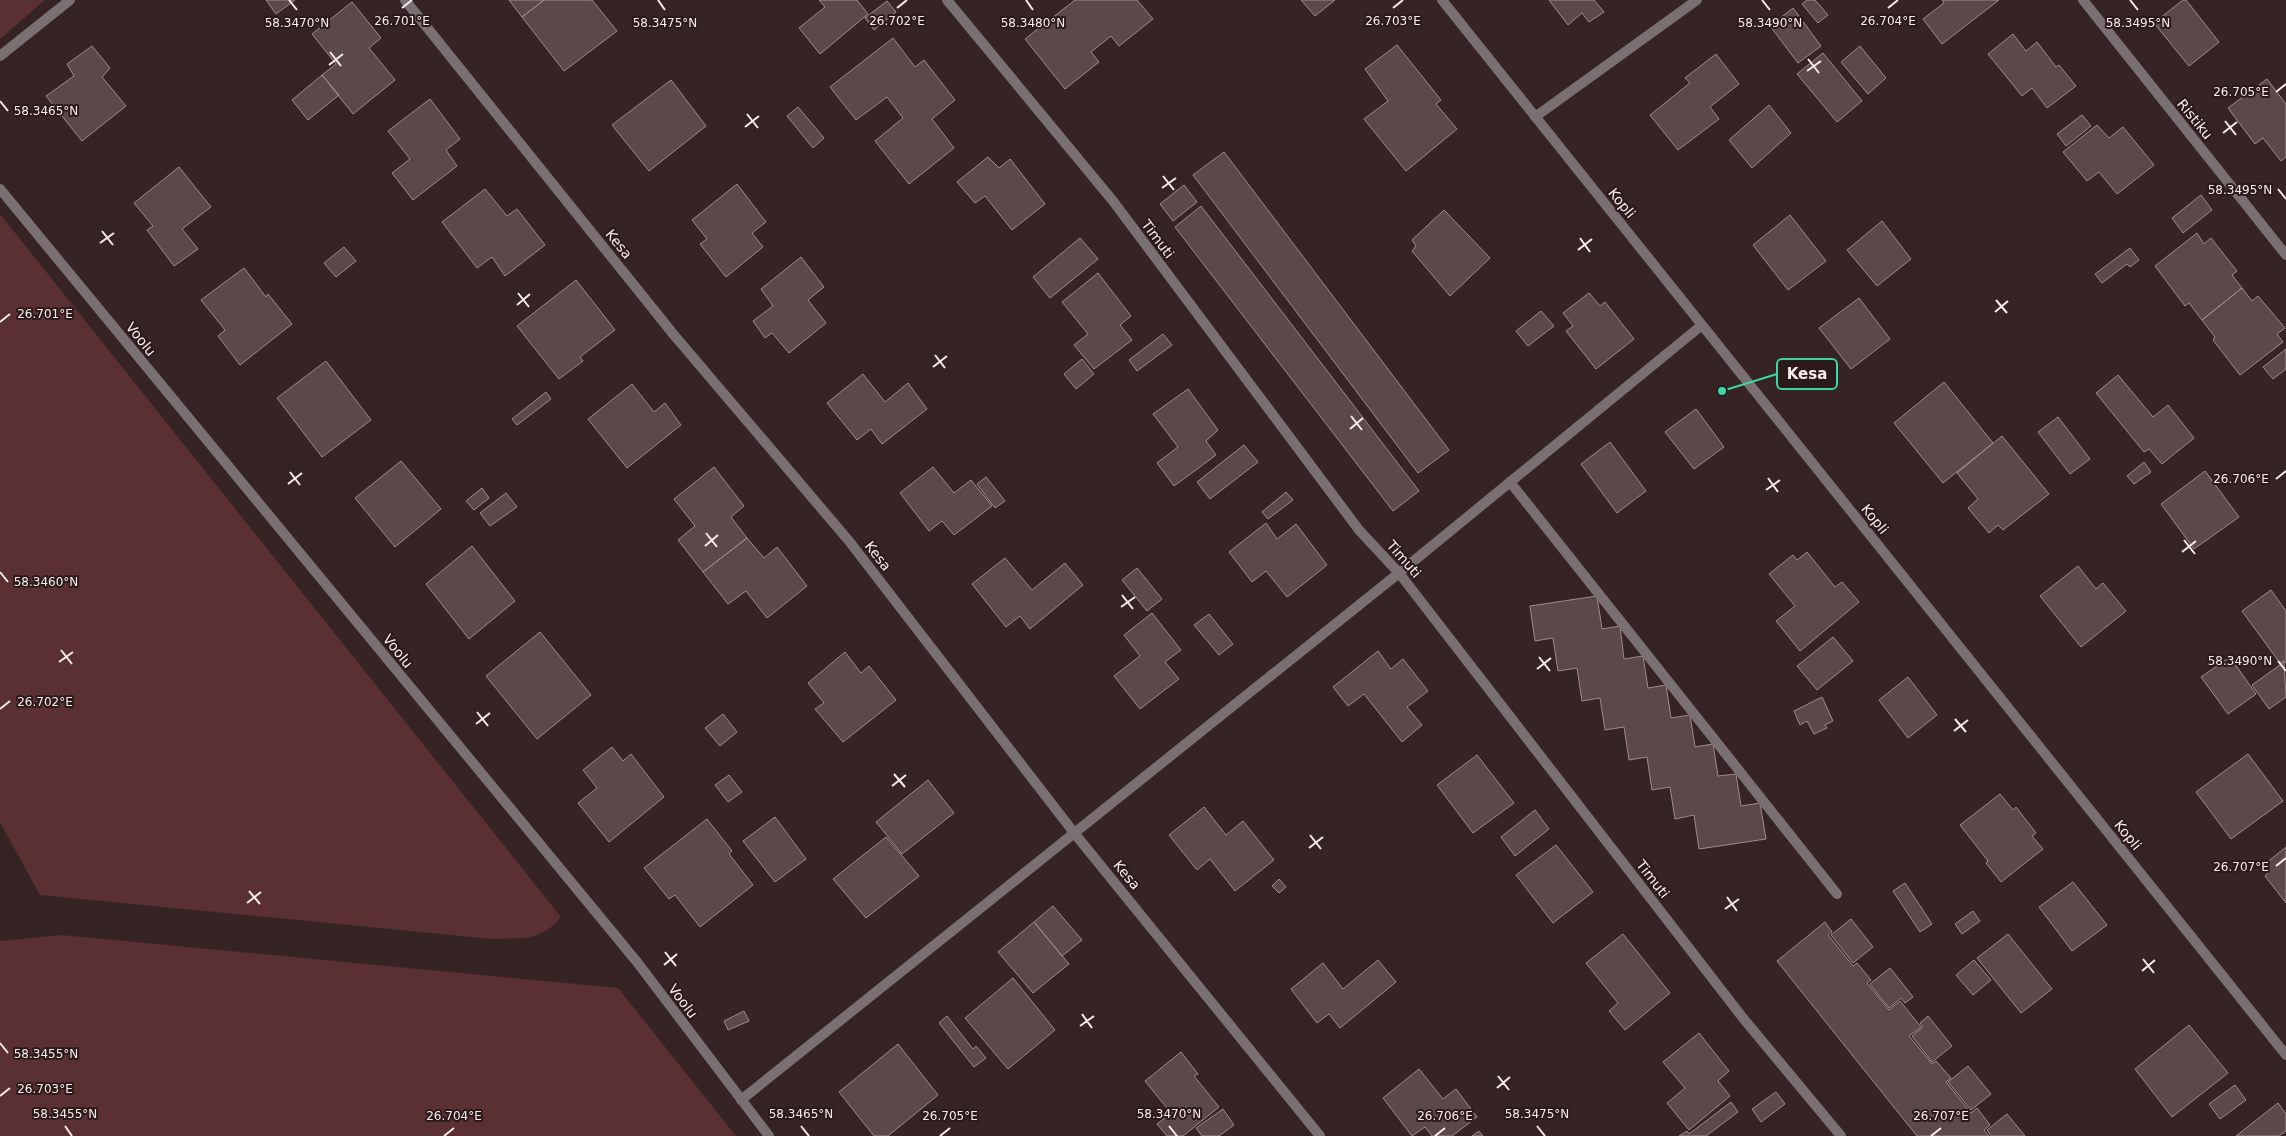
<svg xmlns="http://www.w3.org/2000/svg" width="2286" height="1136" viewBox="0 0 2286 1136" font-family="'DejaVu Sans',sans-serif">
<style>
.green{fill:#5a3032}
.building{fill:#5d4849;stroke:#a18a8a}
.lines{fill:none;stroke-linecap:round;stroke-linejoin:round}
.service{stroke:#7a7071;stroke-width:10}
.minor{stroke:#7a7071;stroke-width:10}
.ticks{fill:none;stroke:#f7ebeb;stroke-width:2}
.labels{text-anchor:middle;stroke-width:4;stroke-linejoin:round;paint-order:stroke}
.street-label{font-size:14px;fill:#f7ebeb;stroke:#2c1a1b}
.ticks-label{font-size:12px;text-anchor:middle;fill:#f7ebeb;stroke:#2c1a1b;stroke-width:4;stroke-linejoin:round;paint-order:stroke}
.leader{fill:none;stroke:#3ed4a3;stroke-width:2}
.callout-dot{fill:#3ed4a3;stroke:#2c1a1b;stroke-width:2}
.callout{fill:#2c1a1b;stroke:#3ed4a3;stroke-width:2}
.callout-label{font-size:15px;text-anchor:middle;font-weight:bold;fill:#f7ebeb}
</style>
<rect width="100%" height="100%" fill="#362425"/>
<path class="green" d="M0 0H45L0 39Z
M0 214 561 917C539 943 524 937 493 939L40 895 0 822Z
M61 935 618 988 736 1136H0V941Z"/>
<path class="building" d="M266 0H295L276 14Z
M509 0H544L522 17Z
M544 0H592L617 31 564 71 522 17Z
M819 0H857L868 14 820 54 799 28 825 7Z
M1075 0H1137L1153 19 1119 46 1111 36 1091 52 1099 62 1065 89 1025 39Z
M1301 0H1335L1315 16Z
M1549 0H1594L1604 12 1589 22 1582 13 1568 25Z
M1807 0H1815L1828 15 1818 23 1802 4Z
M1942 0H1999L1942 44 1923 19 1944 3Z
M2183 0H2186L2219 42 2189 66 2154 23Z
M887 1 896 12 874 30 865 18Z
M352 2 381 38 369 48 395 80 353 114 322 75 336 64 312 34Z
M1793 8 1821 46 1798 63 1770 26Z
M2013 34 2026 51 2037 42 2056 67 2059 65 2076 86 2047 108 2032 88 2022 96 1988 54Z
M893 38 915 67 924 60 955 100 932 119 954 148 909 184 875 141 903 118 887 97 856 120 830 87Z
M1397 45 1441 100 1436 104 1457 129 1406 171 1364 119 1388 101 1365 69Z
M92 46 110 68 102 77 126 106 82 141 46 96 74 76 67 64Z
M1860 46 1886 78 1868 94 1841 62Z
M1823 53 1862 101 1837 122 1797 74Z
M1716 54 1739 84 1710 107 1719 119 1678 150 1650 115 1690 83 1685 78Z
M322 75 339 95 308 120 292 100Z
M2267 79 2286 104V157L2281 161 2263 138 2255 144 2228 108Z
M671 80 706 126 649 171 612 125Z
M430 99 460 139 446 150 457 166 413 200 392 173 410 159 388 131Z
M1769 105 1791 133 1752 168 1729 140Z
M798 107 824 138 813 148 787 116Z
M2082 115 2091 126 2066 146 2057 134Z
M2097 125 2109 138 2123 127 2154 165 2117 194 2099 172 2087 181 2063 152Z
M1224 152 1449 450 1418 473 1193 175Z
M988 157 999 168 1010 159 1045 204 1012 230 985 196 975 203 957 182Z
M179 167 211 207 182 229 198 249 174 266 147 230 153 226 134 203Z
M737 184 766 222 752 233 763 247 726 277 700 244 707 239 692 220Z
M1184 185 1197 202 1173 221 1160 204Z
M485 189 507 216 517 209 545 245 505 276 492 257 477 268 442 222Z
M2201 195 2212 210 2183 233 2172 218Z
M1201 206 1419 491 1393 511 1175 227Z
M1444 210 1490 258 1450 296 1412 251 1416 246 1412 240Z
M1790 215 1826 261 1788 290 1753 245Z
M1882 221 1911 259 1877 286 1847 250Z
M2197 233 2204 244 2211 238 2237 271 2232 275 2242 288 2202 320 2189 303 2185 306 2155 266Z
M1080 238 1098 259 1050 298 1033 277Z
M344 247 356 261 336 277 324 263Z
M2130 248 2139 260 2130 267 2127 264 2102 283 2095 274Z
M801 257 824 287 808 300 826 323 789 353 772 333 765 338 753 321 773 306 761 289Z
M244 268 266 297 268 294 292 324 240 365 218 336 225 330 201 300Z
M1098 273 1131 316 1120 325 1132 340 1094 369 1074 345 1088 334 1062 302Z
M576 280 615 330 580 357 583 361 559 379 517 326Z
M2242 288 2252 301 2258 296 2285 328 2277 334 2283 342 2240 375 2213 340 2215 337 2202 320Z
M1589 293 1600 306 1605 302 1634 339 1596 369 1566 331 1573 326 1563 313Z
M1859 298 1890 339 1851 369 1819 328Z
M1541 311 1554 326 1528 346 1516 331Z
M1163 334 1172 345 1137 371 1129 360Z
M2286 349V369L2273 379 2263 367Z
M1082 359 1094 374 1076 389 1064 374Z
M326 361 371 420 322 457 277 398Z
M863 374 885 402 908 383 927 409 882 444 871 429 857 440 827 403Z
M2118 375 2153 417 2168 405 2194 438 2162 464 2149 449 2144 452 2096 393Z
M1944 382 1993 443 1943 483 1894 423Z
M632 384 654 412 665 403 681 425 627 468 588 419Z
M1188 389 1218 430 1206 441 1216 455 1174 486 1157 463 1178 447 1153 414Z
M546 392 551 399 517 425 512 419Z
M1696 409 1724 447 1694 469 1665 432Z
M2058 417 2090 459 2070 474 2038 432Z
M2002 436 2049 494 2003 530 1998 525 1989 533 1968 508 1978 499 1957 473Z
M1610 442 1646 491 1617 513 1581 464Z
M1244 445 1258 462 1210 499 1197 482Z
M401 461 441 509 395 547 355 498Z
M2144 462 2151 472 2134 484 2127 476Z
M714 467 744 506 731 517 747 538 703 572 678 540 695 526 674 499Z
M933 467 954 493 971 480 992 506 954 535 942 521 929 531 900 493Z
M2205 471 2239 517 2194 549 2161 504Z
M986 477 1005 501 995 508 977 484Z
M482 488 489 498 474 510 466 501Z
M1286 492 1293 500 1268 519 1262 512Z
M506 493 517 507 490 526 480 513Z
M1266 523 1277 539 1296 524 1327 565 1287 597 1266 571 1252 582 1229 552Z
M747 538 764 558 777 547 807 586 767 618 746 591 728 604 703 572Z
M472 546 515 601 469 639 426 584Z
M1807 552 1835 587 1842 582 1859 602 1800 651 1776 621 1795 606 1769 574 1793 555 1797 560Z
M1005 558 1032 590 1065 563 1083 585 1030 629 1020 616 1006 627 972 584Z
M2078 566 2096 589 2103 583 2126 611 2081 647 2040 596Z
M1137 568 1162 599 1147 611 1122 580Z
M2271 590 2286 611V663L2284 661 2280 663 2242 611Z
M1597 596 1602 629 1620 626 1624 659 1643 656 1648 688 1666 685 1671 718 1690 715 1695 747 1713 744 1718 776 1736 774 1741 806 1760 803 1766 839 1699 849 1694 815 1675 819 1670 787 1652 790 1647 757 1629 760 1624 727 1605 730 1600 698 1582 701 1577 668 1558 671 1553 638 1535 641 1530 606Z
M1152 613 1181 650 1165 662 1179 679 1140 709 1114 676 1140 656 1124 635Z
M1209 614 1233 644 1219 655 1194 625Z
M540 632 591 695 537 739 486 676Z
M1833 637 1853 661 1817 690 1797 666Z
M1378 651 1391 669 1403 659 1428 691 1407 707 1422 725 1402 742 1364 694 1348 706 1333 687Z
M845 652 861 673 869 666 896 700 843 742 815 709 824 703 808 683Z
M2230 657 2256 694 2228 714 2201 677Z
M2284 662 2286 697 2269 709 2252 685Z
M1908 677 1937 715 1908 738 1879 700Z
M1822 697 1833 721 1825 725 1827 728 1814 734 1807 721 1800 725 1794 711Z
M723 714 737 732 720 746 705 728Z
M612 747 623 761 631 754 664 797 609 842 578 803 597 788 583 770Z
M2248 754 2283 801 2231 839 2196 792Z
M1477 755 1514 803 1473 833 1437 785Z
M729 775 742 792 728 802 715 785Z
M928 780 954 813 902 854 876 822Z
M2000 794 2013 810 2016 807 2036 833 2032 836 2043 849 2001 882 1986 863 1988 861 1960 825Z
M1204 807 1226 835 1243 821 1274 860 1235 891 1210 859 1197 870 1169 835Z
M1535 810 1549 829 1515 856 1501 837Z
M775 817 806 859 775 882 743 841Z
M707 819 732 851 729 854 753 885 700 927 675 895 669 899 644 868Z
M886 837 919 876 866 918 833 879Z
M1556 845 1593 892 1553 923 1516 875Z
M2286 847V903L2265 876 2270 871 2265 864Z
M1279 879 1286 887 1279 893 1272 886Z
M2073 882 2107 925 2072 951 2039 907Z
M1905 883 1932 924 1920 932 1893 891Z
M1053 906 1082 940 1062 956 1034 922Z
M1973 911 1980 921 1962 934 1955 924Z
M1851 919 1873 947 1853 963 1831 935Z
M1034 922 1069 964 1033 993 998 952Z
M1825 922 1832 932 1828 935 1853 966 1857 963 1871 980 1867 983 1889 1010 1900 1001 1921 1027 1909 1036 1932 1064 1936 1061 1951 1078 1946 1082 1971 1113 1977 1108 1990 1125 1984 1130 1989 1136H1917L1777 961Z
M1623 934 1670 993 1625 1030 1609 1011 1618 1003 1586 963Z
M2008 934 2052 989 2021 1013 1977 958Z
M1378 960 1396 982 1340 1028 1329 1014 1317 1023 1291 989 1323 963 1343 989Z
M1974 960 1991 980 1973 995 1956 975Z
M1890 968 1913 997 1905 1003 1901 998 1889 1008 1870 984Z
M1013 978 1055 1030 1008 1069 965 1018Z
M744 1011 749 1021 728 1030 724 1021Z
M947 1016 973 1049 976 1046 986 1058 974 1067 939 1023Z
M1928 1016 1952 1046 1932 1062 1912 1036 1923 1027 1920 1023Z
M2189 1025 2228 1073 2172 1117 2135 1069Z
M1699 1033 1729 1071 1718 1081 1730 1096 1689 1130 1667 1103 1685 1088 1663 1062Z
M898 1044 938 1095 888 1136H874L839 1092Z
M1181 1052 1198 1074 1194 1076 1219 1107 1183 1136H1167L1157 1124 1171 1113 1145 1081Z
M1968 1066 1991 1094 1971 1110 1948 1082Z
M1419 1069 1443 1099 1456 1089 1477 1117 1452 1136H1432L1425 1127 1412 1136 1383 1098Z
M2235 1085 2246 1100 2220 1119 2209 1104Z
M1776 1092 1785 1104 1761 1122 1752 1109Z
M1731 1102 1738 1112 1706 1136H1679L1687 1131 1689 1134Z
M2278 1103 2286 1114V1131L2279 1136H2236Z
M1223 1109 1234 1125 1219 1136H1202L1196 1128Z
M2007 1114 2025 1136H1991L1987 1130Z
M1479 1131 1483 1136H1472Z"/>
<g class="lines">
<path class="service" d="M1510 482 1837 894"/>
<path class="minor" d="M405 0 674 335 849 541 1075 834 1320 1136
M947 0 1113 201 1359 530 1399 573 1743 1018 1841 1136
M1442 0 2286 1055
M2083 0 2286 255
M0 56 70 0
M1535 117 1697 0
M0 189 637 962 769 1136
M741 1100 1399 573 1702 325"/>
</g>
<path class="ticks" d="M289 0 297 10M658 0 665 10M1026 0 1033 10M1762 0 1770 10M2130 0 2138 10M402 8 412 0M897 8 907 0M1393 8 1403 0M1888 8 1898 0M330 52 341 66M1808 59 1819 73M329 65 343 54M1807 71 1821 61M2276 92 2286 84M0 101 8 111M747 114 758 128M2225 121 2236 135M745 127 759 116M2223 133 2237 122M1163 176 1174 190M1162 188 1176 178M2278 189 2286 199M102 231 113 245M1580 238 1590 252M100 243 114 233M1578 250 1592 239M518 293 529 307M1996 300 2007 313M517 305 530 294M1995 312 2008 301M0 322 10 314M935 355 945 368M933 367 947 356M1351 416 1362 430M1350 429 1363 418M290 472 300 485M1768 478 1778 492M2276 479 2286 471M288 484 302 473M1766 490 1780 480M706 533 717 547M2184 540 2195 554M705 546 718 535M2182 552 2196 541M0 572 8 582M1122 595 1133 609M1121 607 1135 597M61 650 72 664M1539 657 1550 671M2278 661 2286 671M59 662 73 652M1537 669 1551 658M0 709 10 701M477 712 488 726M1955 719 1966 732M476 724 490 713M1954 731 1968 720M894 774 905 787M892 786 906 775M1310 835 1321 849M1309 848 1323 837M2276 866 2286 858M249 891 260 904M1727 897 1737 911M247 903 261 892M1725 909 1739 899M665 952 676 966M2143 959 2154 973M664 965 677 954M2142 971 2155 960M1082 1014 1092 1028M1080 1026 1094 1016M0 1043 8 1053M1498 1076 1509 1090M1497 1088 1510 1077M0 1096 10 1088M65 1126 72 1136M801 1126 809 1136M1169 1126 1177 1136M1537 1126 1545 1136M444 1136 454 1128M940 1136 950 1128M1435 1136 1445 1128M1931 1136 1941 1128"/>
<g class="labels">
<g class="street-label">
<text transform="translate(2195 119) rotate(51)" y="5">Ristiku</text>
<text transform="translate(1622 203) rotate(51)" y="5">Kopli</text>
<text transform="translate(1158 239) rotate(53)" y="5">Timuti</text>
<text transform="translate(619 244) rotate(51)" y="5">Kesa</text>
<text transform="translate(141 339) rotate(51)" y="5">Voolu</text>
<text transform="translate(1875 519) rotate(51)" y="5">Kopli</text>
<text transform="translate(878 556) rotate(52)" y="5">Kesa</text>
<text transform="translate(1404 559) rotate(49)" y="5">Timuti</text>
<text transform="translate(398 651) rotate(51)" y="5">Voolu</text>
<text transform="translate(2128 835) rotate(51)" y="5">Kopli</text>
<text transform="translate(1127 875) rotate(50)" y="5">Kesa</text>
<text transform="translate(1653 879) rotate(52)" y="5">Timuti</text>
<text transform="translate(683 1001) rotate(53)" y="5">Voolu</text>
</g>
</g>
<g class="ticks-label">
<text x="402" y="25">26.701°E</text>
<text x="897" y="25">26.702°E</text>
<text x="1393" y="25">26.703°E</text>
<text x="1888" y="25">26.704°E</text>
<text x="297" y="27">58.3470°N</text>
<text x="1770" y="27">58.3490°N</text>
<text x="665" y="27">58.3475°N</text>
<text x="1033" y="27">58.3480°N</text>
<text x="2138" y="27">58.3495°N</text>
<text x="2241" y="96">26.705°E</text>
<text x="46" y="115">58.3465°N</text>
<text x="2240" y="194">58.3495°N</text>
<text x="45" y="318">26.701°E</text>
<text x="2241" y="483">26.706°E</text>
<text x="46" y="586">58.3460°N</text>
<text x="2240" y="665">58.3490°N</text>
<text x="45" y="706">26.702°E</text>
<text x="2241" y="871">26.707°E</text>
<text x="46" y="1058">58.3455°N</text>
<text x="45" y="1093">26.703°E</text>
<text x="65" y="1118">58.3455°N</text>
<text x="801" y="1118">58.3465°N</text>
<text x="1169" y="1118">58.3470°N</text>
<text x="1537" y="1118">58.3475°N</text>
<text x="454" y="1120">26.704°E</text>
<text x="950" y="1120">26.705°E</text>
<text x="1445" y="1120">26.706°E</text>
<text x="1941" y="1120">26.707°E</text>
</g>
<path class="leader" d="M1722 391L1777 374"/>
<circle class="callout-dot" cx="1722" cy="391" r="5"/>
<rect class="callout" x="1777" y="359" width="60" height="30" rx="5"/>
<g class="callout-label">
<text x="1807" y="379">Kesa</text>
</g>
</svg>
